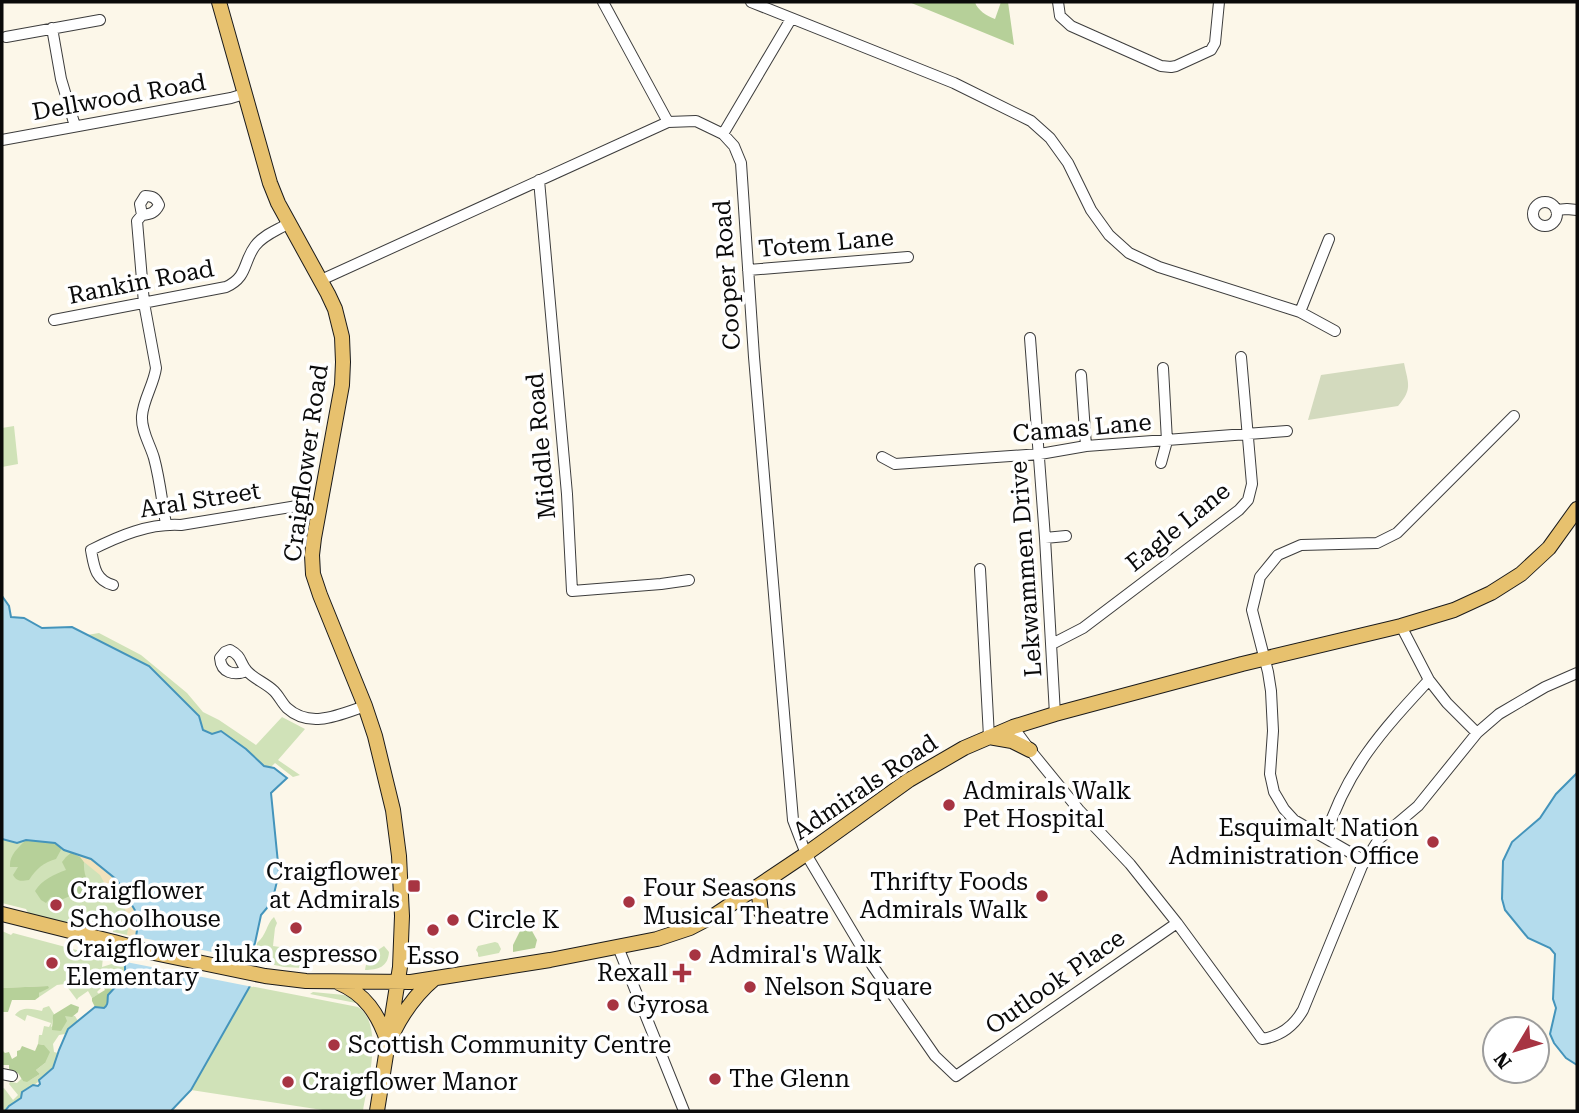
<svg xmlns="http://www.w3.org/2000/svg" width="1579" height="1113" viewBox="0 0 1579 1113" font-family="'Roboto Serif',serif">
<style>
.green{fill:#d0e2b8}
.forest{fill:#b6d099}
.sand{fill:#f2e2bb}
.cemetery{fill:#d3dabe}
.water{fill:#b4dced;stroke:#4494bb;stroke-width:2}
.pier{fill:#fcf7e9}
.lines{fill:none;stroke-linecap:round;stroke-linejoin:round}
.minor-casing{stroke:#3d3d3d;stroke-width:12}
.major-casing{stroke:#1b1b1b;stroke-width:16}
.minor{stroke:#fff;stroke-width:10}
.major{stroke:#e7c16e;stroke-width:14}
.poi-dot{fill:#a73442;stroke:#fff;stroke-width:2.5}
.labels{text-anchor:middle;stroke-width:7;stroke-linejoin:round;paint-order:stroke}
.street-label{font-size:24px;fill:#0a0a0a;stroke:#fff}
.poi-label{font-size:24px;fill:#0a0a0a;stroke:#fff;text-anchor:start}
</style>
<rect width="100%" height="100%" fill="#fcf7e9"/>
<path class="green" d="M14 426 18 464 2 467V428Z
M99 633 141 655 187 693 203 712 219 720 256 745 282 717 305 729 278 760 300 775 293 777 275 763 271 767 264 766 246 749 203 730 199 716 149 667 87 635Z
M2 839 17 843 26 840 62 848 91 859 117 880 137 937 113 932V929L77 922 69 923 64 922 28 913 26 909 2 903Z
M274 917 277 923 275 928 273 946 306 951 303 968 284 967 256 961 257 943C267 935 266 924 274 917Z
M2 931 11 935 13 933 103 957 102 967 118 962 124 964C127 974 119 983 113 991L109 985 105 984 97 992 99 994 92 998 88 991 78 998 77 1000 65 984 57 985 39 997V993L48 986 2 988Z
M495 942 498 943 501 949 499 953 479 957 478 956V953L476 950 478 946Z
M384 946 389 952C388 967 378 970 365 970 366 958 375 952 384 946Z
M250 986 358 1007C385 1025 367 1084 363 1111H329L191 1090Z
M313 992 344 995 359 1002 356 1003 310 994Z
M49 1006 54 1014 51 1027 66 1015 75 1016 78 1021 68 1029 65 1034 59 1035 53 1044 54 1052 58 1053C56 1059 55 1065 51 1070 45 1077 31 1088 23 1092L21 1098 9 1106 5 1111H2V1089L4 1088 13 1100 18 1095 9 1084 10 1082 17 1083 22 1078 23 1081 30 1080 40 1074 36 1070 45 1063 44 1045 38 1044 39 1035H42L44 1026 49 1027 51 1023 27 1015 25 1021 15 1015C22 1006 32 1009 42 1011L43 1008Z"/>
<path class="forest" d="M909 2H975C977 10 987 16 995 19L1001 2H1008L1014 45Z
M26 840 55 843 62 848 56 859C43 863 37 868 29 880 21 881 17 882 13 875L18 867H10C9 855 18 848 26 840Z
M72 852 81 857 84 862C83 876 89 886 98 896L93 897 87 895 70 896 61 900 51 897 46 903 41 900 35 891C43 879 53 875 66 870L62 862 66 857Z
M521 929 532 931 537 940 535 948 513 952V945Z
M105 984 109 985 113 991 108 995 109 1001 104 1008 95 1007 92 1001V998L105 990 103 986Z
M48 986 49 988 39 993V997L35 1000H12L8 1012H2V988Z
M71 1004 79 1007 78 1012 72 1017 65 1016 67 1021 61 1031 52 1030 53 1015Z
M38 1044 44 1045 50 1052 45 1063 36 1070 40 1074 27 1082 23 1081 18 1073 14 1074 9 1069V1065H2V1050L5 1053 9 1052 12 1059 17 1056V1051L20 1050 22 1046 35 1051Z"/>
<path class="sand" d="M66 837C97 863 144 891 137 937L127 935C127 931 129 928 129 925 130 915 122 909 123 898L117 893 111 891 106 886 100 875 84 862 80 857 62 848 55 843 26 840 17 843 2 839Z"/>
<path class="cemetery" d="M1404 363C1408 383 1413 389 1398 406L1308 420 1321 375Z"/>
<path class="water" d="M2 596 9 606 11 617 24 618 42 628 72 627 149 666 199 716 203 730 212 734 221 731 246 749 264 766 274 768 287 778 271 793 279 873 272 902 261 915 255 943 249 959 250 986 191 1090 171 1111H5L9 1106 21 1098 22 1092 33 1085 38 1086 40 1084 39 1080 53 1068 59 1050 68 1029 95 1007 104 1008C109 1004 107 1001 108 995L119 983 121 976 125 972V962L135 943 138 924 136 912 117 880 91 859 64 850 55 843 26 840 17 843 2 839Z
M1577 773V1065L1566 1058 1554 1043 1550 1034 1556 1008 1553 999 1555 954 1550 948 1528 938 1505 910 1502 899 1503 861 1512 842 1540 818 1556 794Z"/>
<path class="pier" d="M133 936 252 960 253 987 121 961 132 942Z"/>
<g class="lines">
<defs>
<path id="minor" d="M603 2 668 122
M751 2 954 83 1031 121 1050 138 1068 163 1091 210 1109 235 1129 253 1159 267 1300 312 1335 331
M1058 2 1060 16 1071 26 1161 66 1171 67 1176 66 1211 50 1215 43 1219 2
M52 28 61 79 75 126
M6 37 100 20
M723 134 791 19
M2 140 231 98 244 94
M539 180 567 494 572 591 661 584 689 580
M1533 214a12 12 0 1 1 24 0a12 12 0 1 1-24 0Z
M1556 210 1567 209 1577 210
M142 215C151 214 155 213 159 205 156 198 153 196 145 196L140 204 142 215 137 221 144 303 156 368C154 384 143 400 142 416 141 431 150 444 154 458 160 480 162 502 166 524
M748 270 908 257
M321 280 668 122 696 121 723 134 734 146 741 163 754 357 793 820 806 854 872 965 935 1056 956 1076 1177 923
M1300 312 1329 239
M54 320 226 287C248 277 243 262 255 246 263 235 278 230 289 223
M1030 338 1045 538 1055 714
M1081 375 1086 446
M882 457 895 464 1040 454 1086 446 1287 431
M1161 463 1167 441 1163 368
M1045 538 1066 536
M980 569 989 737
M113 585C95 580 94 566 91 550 119 536 149 523 181 525L303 505 319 508
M1401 626 1429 680 1447 703 1477 733
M1052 644 1083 628 1239 510 1248 500 1252 484 1241 357
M247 671C234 676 221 673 220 658L225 652 230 650C243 657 239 662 247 671 254 679 266 683 274 691 279 696 282 703 287 708 310 729 339 715 365 706
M1013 727 1030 750 1079 810 1130 864 1177 923 1262 1039C1281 1036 1294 1026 1303 1010L1362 866 1379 839 1418 806 1477 733 1499 714 1545 687 1577 673
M1325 838 1294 820 1284 809 1274 792 1270 774 1273 731 1271 691 1268 672 1252 610 1260 577 1278 555 1301 545 1377 543 1397 533 1514 416
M1365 861 1325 838C1347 769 1381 732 1429 680
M618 947 684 1111
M2 1074 12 1076"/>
<path id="major" d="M219 2 270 183 278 203 328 294 335 309 342 337 343 362 342 385 314 538 312 555 313 574 320 595 365 706 375 736 393 810 399 856 402 916 400 967 377 1111
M989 737 1012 741 1030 750
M758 887 761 912
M2 914 114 942 154 953 265 976 306 981 411 982 550 960 657 939 690 928 715 915 806 854 909 780 964 748 1013 727 1055 714 1242 664 1401 626 1454 610 1491 593 1521 574 1549 548 1577 509
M339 983C365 994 378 1014 387 1040
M394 1031C404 1011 417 993 435 978"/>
</defs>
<use href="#minor" class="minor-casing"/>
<use href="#major" class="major-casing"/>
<use href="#minor" class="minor"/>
<use href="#major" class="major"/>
</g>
<g class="poi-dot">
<circle cx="949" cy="805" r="7"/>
<circle cx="1433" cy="842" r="7"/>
<rect x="407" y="879" width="14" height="14" rx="3.5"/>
<circle cx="1042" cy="896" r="7"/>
<circle cx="629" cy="902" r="7"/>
<circle cx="56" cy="905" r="7"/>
<circle cx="453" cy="920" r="7"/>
<circle cx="296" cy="928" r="7"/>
<circle cx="433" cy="930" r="7"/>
<circle cx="695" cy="955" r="7"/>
<circle cx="52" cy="963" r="7"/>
<path d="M678.5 962.5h7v7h7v7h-7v7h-7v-7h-7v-7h7z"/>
<circle cx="750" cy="987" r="7"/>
<circle cx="613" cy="1005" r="7"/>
<circle cx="334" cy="1045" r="7"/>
<circle cx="715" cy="1079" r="7"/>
<circle cx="288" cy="1082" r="7"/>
</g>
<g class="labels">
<g class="street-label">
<text transform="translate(119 97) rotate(-10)" y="8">Dellwood Road</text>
<text transform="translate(826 243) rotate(-5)" y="8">Totem Lane</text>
<text transform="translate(727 275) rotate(-94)" y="8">Cooper Road</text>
<text transform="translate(141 282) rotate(-11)" y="8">Rankin Road</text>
<text transform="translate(1082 428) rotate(-5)" y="8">Camas Lane</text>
<text transform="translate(541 446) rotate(-95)" y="8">Middle Road</text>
<text transform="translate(306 463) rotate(-82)" y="8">Craigflower Road</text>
<text transform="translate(200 500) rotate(-9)" y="8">Aral Street</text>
<text transform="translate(1178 527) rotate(-39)" y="8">Eagle Lane</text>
<text transform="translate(1026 569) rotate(-94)" y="8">Lekwammen Drive</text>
<text transform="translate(865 787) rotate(-34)" y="8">Admirals Road</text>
<text transform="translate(1055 982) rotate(-35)" y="8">Outlook Place</text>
</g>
<g class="poi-label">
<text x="963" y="799">Admirals Walk<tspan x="963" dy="28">Pet Hospital</tspan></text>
<text x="1419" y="836" text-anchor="end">Esquimalt Nation<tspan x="1419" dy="28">Administration Office</tspan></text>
<text x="400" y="880" text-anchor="end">Craigflower<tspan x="400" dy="28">at Admirals</tspan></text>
<text x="1028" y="890" text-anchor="end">Thrifty Foods<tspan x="1028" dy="28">Admirals Walk</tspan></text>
<text x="643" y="896">Four Seasons<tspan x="643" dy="28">Musical Theatre</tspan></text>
<text x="70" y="899">Craigflower<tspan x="70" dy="28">Schoolhouse</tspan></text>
<text x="467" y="928">Circle K</text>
<text x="66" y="957">Craigflower<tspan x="66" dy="28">Elementary</tspan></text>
<text x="296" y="962" text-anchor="middle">iluka espresso</text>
<text x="709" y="963">Admiral's Walk</text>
<text x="433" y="964" text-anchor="middle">Esso</text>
<text x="668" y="981" text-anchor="end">Rexall</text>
<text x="764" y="995">Nelson Square</text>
<text x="627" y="1013">Gyrosa</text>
<text x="348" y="1053">Scottish Community Centre</text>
<text x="729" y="1087">The Glenn</text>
<text x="302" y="1090">Craigflower Manor</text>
</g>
</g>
<rect width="1579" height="1113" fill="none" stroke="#0a0a0a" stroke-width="7"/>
<g transform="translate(1516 1050) rotate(232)"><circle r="33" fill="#ffffff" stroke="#9d9d9d" stroke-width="2"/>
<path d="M0-5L12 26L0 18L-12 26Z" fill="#a73442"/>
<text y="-10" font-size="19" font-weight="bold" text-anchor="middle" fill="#0a0a0a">N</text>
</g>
</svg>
